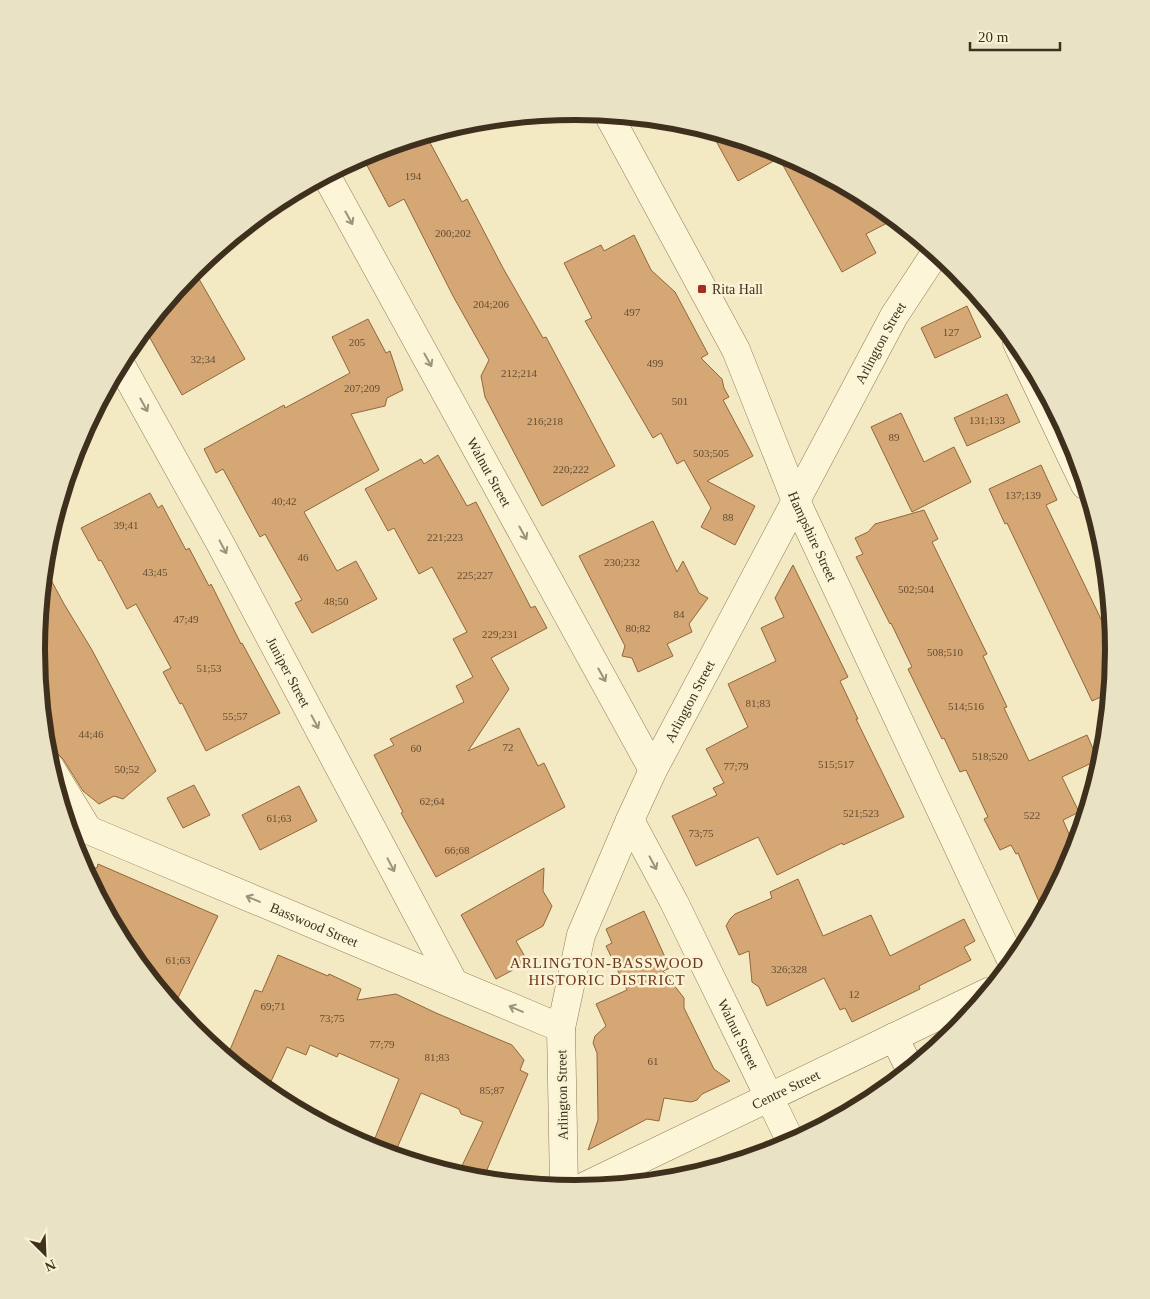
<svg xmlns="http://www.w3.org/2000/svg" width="1150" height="1299" viewBox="0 0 1150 1299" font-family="'Times New Roman',serif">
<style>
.building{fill:#d5a775;stroke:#92663b}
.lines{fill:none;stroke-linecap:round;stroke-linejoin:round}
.minor-casing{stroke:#907b58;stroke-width:29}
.minor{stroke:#fcf5d8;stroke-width:28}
.oneway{stroke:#9d927a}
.poi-dot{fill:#a52d21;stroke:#f9f2d4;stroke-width:2}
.labels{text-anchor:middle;stroke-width:5;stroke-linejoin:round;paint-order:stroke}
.number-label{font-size:11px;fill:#644e33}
.poi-label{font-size:14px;fill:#3e301d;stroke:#f9f2d4;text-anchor:start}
.street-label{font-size:14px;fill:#3e301d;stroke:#f9f2d4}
.neighbourhood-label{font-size:15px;letter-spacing:1px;fill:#6f3318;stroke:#f9f2d4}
.rim{fill:none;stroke:#3e301d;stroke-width:6}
</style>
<rect width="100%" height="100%" fill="#f3e9c3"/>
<path class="building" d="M710 130 781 152 875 202 882 207 889 222 866 234 876 253 842 272 779 158 738 181Z
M424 135 426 140 428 139 462 202 467 199 503 268 543 338 546 337 615 466 542 506 485 397 481 376 489 360 453 296 404 199 389 207 362 156 369 152Z
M634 235 651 270 675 292 708 354 701 358 722 379 724 388 729 397 723 400 753 456 707 481 755 506 735 545 701 527 711 508 684 460 677 464 661 433 653 438 585 321 592 318 564 263 601 245 604 251Z
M199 279 245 359 182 395 145 329 177 290Z
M967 306 981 337 935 358 921 328Z
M368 319 386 353 390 351 403 390 387 398 385 406 351 414 379 470 304 512 337 571 356 561 377 599 312 633 295 603 302 600 265 534 260 537 223 469 216 473 204 449 284 405 285 408 350 373 332 337Z
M1007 394 1020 422 967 446 954 418Z
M901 413 924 462 954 447 971 482 912 512 871 427Z
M438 455 467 506 476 502 531 608 535 606 547 628 491 658 509 689 468 751 519 728 538 766 544 763 565 807 436 877 401 813 403 812 374 755 394 745 390 739 464 702 456 686 473 677 453 639 467 632 432 567 419 574 394 528 388 531 365 489 421 459 424 464Z
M1041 465 1057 500 1046 505 1113 644 1110 693 1092 701 1007 523 1005 524 989 489Z
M150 493 158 508 162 505 186 550 189 548 209 586 211 584 241 644 242 643 280 713 206 751 182 703 180 704 163 672 171 668 136 604 127 609 101 560 99 561 81 528Z
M924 510 938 539 932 542 987 654 983 656 1007 707 1004 708 1029 761 1087 735 1098 760 1062 777 1079 812 1063 820 1075 848 1073 856 1043 911 1018 853 1016 854 1011 845 1000 850 984 819 988 817 966 770 960 772 944 738 942 739 908 669 912 667 891 623 890 624 856 557 863 554 855 538 868 532 875 524Z
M653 521 677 572 683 561 699 593 708 598 689 624 692 632 667 644 673 656 638 672 632 658 622 656 625 646 579 556Z
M793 565 848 677 840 681 858 719H856L904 817 843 845 842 843 777 875 758 837 696 866 672 816 717 795 713 788 724 783 706 749 748 727 728 684 776 661 761 628 784 617 775 598Z
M44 567 64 604 92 650 156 771 123 799 114 796 99 804 83 791 63 759 58 754 50 751 45 743 36 649Z
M194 785 210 815 183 828 167 798Z
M299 786 317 821 260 850 242 815Z
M98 864 218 916 174 1006 127 949 83 867 97 868Z
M544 868 543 891 552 906 543 926 516 941 528 962 496 979 461 915Z
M798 879 823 936 871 915 890 956 964 919 975 941 964 947 971 960 919 986 920 989 852 1022 845 1008 840 1010 824 978 767 1006 759 987 752 982 749 951 739 955 726 926 730 919 735 914 772 898 770 892Z
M644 911 670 968 663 971 684 998V1008L714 1069 730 1081 702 1094 697 1100 691 1102 664 1098 659 1121 647 1119 588 1150 598 1120 597 1053 593 1043 595 1036 606 1026 596 1004 627 990 606 946 612 943 606 929Z
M278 955 328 976 329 974 361 989 357 1000 396 994 436 1013 512 1045 524 1060 520 1070 528 1074 483 1179 470 1178 458 1174 483 1122 461 1114 459 1109 421 1093 394 1155 371 1148 399 1079 339 1053 337 1057 310 1045 306 1055 287 1047 267 1090 227 1057 255 990 262 992Z"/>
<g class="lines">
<defs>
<g id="minor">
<path id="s1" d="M608 114 736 350 796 501 1012 962"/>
<path id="s2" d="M326 175 653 770"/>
<path d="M1017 343 1085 485"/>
<path id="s3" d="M120 363 220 543 454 983"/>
<path d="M50 767 87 828"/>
<path id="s4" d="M630 820 674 902 791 1142"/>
<path id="s5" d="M67 821 561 1028"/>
<path d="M894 1037 910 1069"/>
<path id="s6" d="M564 1187 561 1028 581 935 630 820 653 770 894 316 936 252"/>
<path id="s7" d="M583 1187 988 992"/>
</g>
</defs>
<use href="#minor" class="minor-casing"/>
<use href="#minor" class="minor"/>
</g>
<defs><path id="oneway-shaft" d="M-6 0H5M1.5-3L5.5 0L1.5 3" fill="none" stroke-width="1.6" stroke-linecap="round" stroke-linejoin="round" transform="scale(1.25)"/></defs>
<g class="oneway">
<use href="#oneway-shaft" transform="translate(349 218) rotate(61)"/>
<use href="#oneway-shaft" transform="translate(428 360) rotate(61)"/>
<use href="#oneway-shaft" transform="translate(144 405) rotate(61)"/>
<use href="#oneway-shaft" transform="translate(523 533) rotate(61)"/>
<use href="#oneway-shaft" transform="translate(223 547) rotate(62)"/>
<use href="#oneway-shaft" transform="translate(602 675) rotate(61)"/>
<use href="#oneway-shaft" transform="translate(315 722) rotate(62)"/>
<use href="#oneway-shaft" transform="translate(653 863) rotate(62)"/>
<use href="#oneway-shaft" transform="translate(391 865) rotate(62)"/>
<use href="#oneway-shaft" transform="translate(253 899) rotate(-157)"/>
<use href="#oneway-shaft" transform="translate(516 1009) rotate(-157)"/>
</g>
<rect class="poi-dot" x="697" y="284" width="10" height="10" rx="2.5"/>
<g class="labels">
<g class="number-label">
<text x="413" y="180">194</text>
<text x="453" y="237">200;202</text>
<text x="491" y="308">204;206</text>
<text x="632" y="316">497</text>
<text x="951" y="336">127</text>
<text x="357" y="346">205</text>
<text x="203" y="363">32;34</text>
<text x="655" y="367">499</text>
<text x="519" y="377">212;214</text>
<text x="362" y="392">207;209</text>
<text x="680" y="405">501</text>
<text x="987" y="424">131;133</text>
<text x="545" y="425">216;218</text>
<text x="894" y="441">89</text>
<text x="711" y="457">503;505</text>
<text x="571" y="473">220;222</text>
<text x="1023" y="499">137;139</text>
<text x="284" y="505">40;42</text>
<text x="728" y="521">88</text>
<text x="126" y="529">39;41</text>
<text x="445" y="541">221;223</text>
<text x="303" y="561">46</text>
<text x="622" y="566">230;232</text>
<text x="155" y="576">43;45</text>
<text x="475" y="579">225;227</text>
<text x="916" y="593">502;504</text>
<text x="336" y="605">48;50</text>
<text x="679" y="618">84</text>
<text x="186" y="623">47;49</text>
<text x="638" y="632">80;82</text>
<text x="500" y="638">229;231</text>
<text x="945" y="656">508;510</text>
<text x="209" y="672">51;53</text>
<text x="758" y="707">81;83</text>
<text x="966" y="710">514;516</text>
<text x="235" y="720">55;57</text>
<text x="91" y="738">44;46</text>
<text x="508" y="751">72</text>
<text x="416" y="752">60</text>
<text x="990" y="760">518;520</text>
<text x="836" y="768">515;517</text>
<text x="736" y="770">77;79</text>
<text x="127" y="773">50;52</text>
<text x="432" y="805">62;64</text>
<text x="861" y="817">521;523</text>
<text x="1032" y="819">522</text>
<text x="279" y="822">61;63</text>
<text x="701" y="837">73;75</text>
<text x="457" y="854">66;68</text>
<text x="178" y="964">61;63</text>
<text x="789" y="973">326;328</text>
<text x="854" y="998">12</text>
<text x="273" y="1010">69;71</text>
<text x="332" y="1022">73;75</text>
<text x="382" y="1048">77;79</text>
<text x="437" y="1061">81;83</text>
<text x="653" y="1065">61</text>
<text x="492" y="1094">85;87</text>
</g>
<g class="poi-label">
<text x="712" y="294">Rita Hall</text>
</g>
<g class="street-label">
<text dy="5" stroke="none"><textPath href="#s6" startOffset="918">Arlington Street</textPath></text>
<text dy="5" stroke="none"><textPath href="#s2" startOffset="339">Walnut Street</textPath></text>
<text dy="5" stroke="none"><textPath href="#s1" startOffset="470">Hampshire Street</textPath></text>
<text dy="5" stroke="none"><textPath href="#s3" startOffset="352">Juniper Street</textPath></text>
<text dy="5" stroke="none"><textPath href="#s6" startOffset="512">Arlington Street</textPath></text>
<text dy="5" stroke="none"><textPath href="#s5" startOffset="268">Basswood Street</textPath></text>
<text dy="5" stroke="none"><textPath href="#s4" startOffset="240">Walnut Street</textPath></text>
<text dy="5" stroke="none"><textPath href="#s7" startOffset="225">Centre Street</textPath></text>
<text transform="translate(562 1095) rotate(-91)" y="5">Arlington Street</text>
</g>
<g class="neighbourhood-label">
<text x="607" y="968">ARLINGTON-BASSWOOD<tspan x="607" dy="17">HISTORIC DISTRICT</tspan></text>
</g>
</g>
<path d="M0 0H1150V1299H0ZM45 650a530 530 0 1 1 1060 0a530 530 0 1 1-1060 0Z" fill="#eae2c5" fill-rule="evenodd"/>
<path class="rim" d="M45 650a530 530 0 1 1 1060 0a530 530 0 1 1-1060 0Z"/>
<g transform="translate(45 1254) rotate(156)" stroke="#f9f2d4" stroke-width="4" paint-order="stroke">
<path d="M0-4L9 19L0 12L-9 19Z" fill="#3e301d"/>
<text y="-8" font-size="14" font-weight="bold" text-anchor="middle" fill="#3e301d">N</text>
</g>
<path d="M970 42v8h90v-8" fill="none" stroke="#3e301d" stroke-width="2.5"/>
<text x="978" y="42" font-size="15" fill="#3e301d" stroke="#f9f2d4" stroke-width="4" paint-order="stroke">20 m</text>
</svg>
